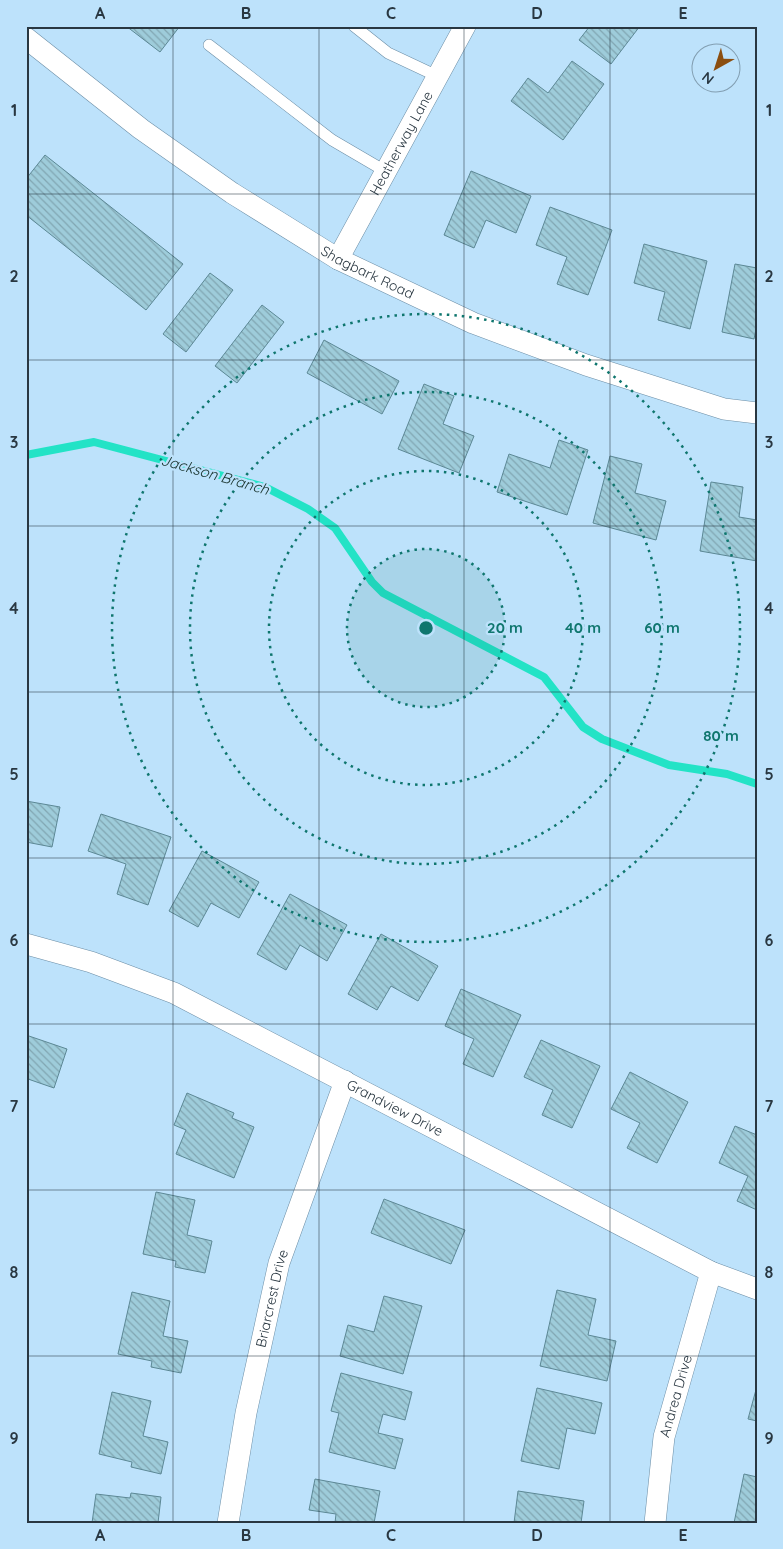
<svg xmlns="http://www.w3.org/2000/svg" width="783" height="1549" viewBox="0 0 783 1549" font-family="Quicksand,sans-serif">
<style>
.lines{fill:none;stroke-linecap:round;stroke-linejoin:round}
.stream{stroke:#23e3c6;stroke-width:8}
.building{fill:url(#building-back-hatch);stroke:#5c8895}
.lane-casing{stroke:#6c8ea6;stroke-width:12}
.street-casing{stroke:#6c8ea6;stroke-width:22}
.lane{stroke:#fff;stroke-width:11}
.street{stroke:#fff;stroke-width:21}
.grid{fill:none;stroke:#293741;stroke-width:1;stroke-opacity:0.55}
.ring{fill:none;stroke:#0f766e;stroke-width:2.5;stroke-dasharray:2.5 5}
.labels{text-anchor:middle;stroke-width:4.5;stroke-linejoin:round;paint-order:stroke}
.street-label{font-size:14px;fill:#293741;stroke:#bde2fb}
.water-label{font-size:15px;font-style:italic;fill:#18332d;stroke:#bde2fb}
.centre{fill:#0f766e;stroke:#bde2fb;stroke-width:2.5}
.ring-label{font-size:15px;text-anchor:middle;font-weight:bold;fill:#0f766e;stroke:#bde2fb;stroke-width:4.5;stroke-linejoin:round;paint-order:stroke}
.neatline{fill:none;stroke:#293741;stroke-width:2}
.grid-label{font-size:16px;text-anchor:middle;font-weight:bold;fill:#293741}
</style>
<defs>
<pattern id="building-back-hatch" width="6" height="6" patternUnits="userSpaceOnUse" patternTransform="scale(1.25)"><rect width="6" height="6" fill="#9eccda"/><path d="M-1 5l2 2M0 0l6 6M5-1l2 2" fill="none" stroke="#81a6b2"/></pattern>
</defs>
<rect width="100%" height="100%" fill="#bde2fb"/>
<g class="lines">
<path class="stream" d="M26 455 94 442 265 487 308 509 335 528 372 582 383 593 544 677 583 727 602 739 669 765 727 774 757 784"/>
</g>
<path class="building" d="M126 26H180L160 52Z
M590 26H640L611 64 579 40Z
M572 61 604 84 563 140 511 101 528 78 548 93Z
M45 155 183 264 146 310 26 215V179Z
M471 171 531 196 516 233 486 220 474 248 444 235Z
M550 207 612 230 588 295 557 284 567 257 536 245Z
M644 244 707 261 690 329 658 320 665 292 634 283Z
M735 264 757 268V324L754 339 722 332Z
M210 273 233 290 186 352 163 334Z
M262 305 284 322 237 383 215 366Z
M324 340 399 381 382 414 307 373Z
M424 384 454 396 443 424 474 436 459 473 398 449Z
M559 440 588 450 567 515 497 492 509 454 550 468Z
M610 456 642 464 635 493 666 501 656 540 593 523Z
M711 482 743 487 739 517 757 520V561L700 551Z
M26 801 60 807 52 847 26 842Z
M101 814 171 837 148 905 117 894 126 864 88 851Z
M202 851 259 882 239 918 211 903 198 927 169 911Z
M290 894 347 925 327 961 300 945 286 970 257 954Z
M381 934 438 966 418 1001 391 986 377 1010 348 994Z
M461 989 521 1015 493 1077 463 1064 474 1039 445 1026Z
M26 1035 67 1049 54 1088 28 1079 26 1083Z
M541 1040 600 1066 572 1128 542 1115 553 1090 524 1077Z
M630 1072 688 1102 657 1163 627 1148 640 1123 611 1109Z
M187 1093 234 1113 232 1118 254 1127 234 1178 176 1154 186 1130 174 1125Z
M735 1126 757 1135V1210L737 1201 748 1176 719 1163Z
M156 1192 195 1200 187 1235 212 1241 205 1273 175 1267 176 1261 143 1254Z
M384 1199 465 1230 451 1264 371 1233Z
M557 1290 596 1299 588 1335 616 1341 607 1381 540 1366Z
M132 1292 170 1301 163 1336 188 1341 181 1373 151 1367 152 1361 118 1354Z
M384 1296 422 1306 403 1374 340 1356 348 1325 374 1332Z
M341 1373 412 1392 405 1420 383 1414 378 1433 403 1439 395 1469 329 1452 339 1413 331 1411Z
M757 1386V1421L748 1419Z
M537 1388 602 1403 595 1434 567 1428 559 1469 521 1461Z
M112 1392 151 1401 143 1436 168 1442 161 1474 131 1467 132 1462 99 1454Z
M744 1474 757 1477V1523H734Z
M315 1479 380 1491 374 1523H335L336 1514 309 1510Z
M518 1491 584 1501 581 1523H514Z
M131 1493 161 1497 158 1523H92L96 1494 130 1498Z"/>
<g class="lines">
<defs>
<path id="lane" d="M354 26 388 53 437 76
M209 45 332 140 385 171"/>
<g id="street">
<path id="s1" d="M26 38 141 129 232 193 338 259 473 323 586 365 724 409 757 413"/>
<path id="s2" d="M338 259 465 26"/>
<path id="s3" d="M26 944 91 962 174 993 711 1272 757 1289"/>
<path id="s4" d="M228 1523 246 1413 279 1263 345 1081"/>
<path id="s5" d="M655 1523 664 1437 711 1272"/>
</g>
</defs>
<use href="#lane" class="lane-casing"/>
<use href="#street" class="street-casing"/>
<use href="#lane" class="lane"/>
<use href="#street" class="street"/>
</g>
<path class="grid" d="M173 26V1523M319 26V1523M464 26V1523M610 26V1523M26 194H757M26 360H757M26 526H757M26 692H757M26 858H757M26 1024H757M26 1190H757M26 1356H757"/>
<circle cx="426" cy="628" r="79" fill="#0f766e" fill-opacity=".12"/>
<g class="ring">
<circle cx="426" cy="628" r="79"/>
<circle cx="426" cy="628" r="157"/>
<circle cx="426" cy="628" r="236"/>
<circle cx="426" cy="628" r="314"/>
</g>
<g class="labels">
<g class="street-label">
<text dy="5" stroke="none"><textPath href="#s2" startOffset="132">Heatherway Lane</textPath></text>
<text dy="5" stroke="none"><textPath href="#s1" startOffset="415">Shagbark Road</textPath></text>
<text dy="5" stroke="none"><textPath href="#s3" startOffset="405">Grandview Drive</textPath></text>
<text dy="5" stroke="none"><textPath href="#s4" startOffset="229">Briarcrest Drive</textPath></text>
<text dy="5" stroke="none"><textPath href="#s5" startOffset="129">Andrea Drive</textPath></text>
</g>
<g class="water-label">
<text transform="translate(215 475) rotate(16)" y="5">Jackson Branch</text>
</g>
</g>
<circle cx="426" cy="628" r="8" class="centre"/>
<g class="ring-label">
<text x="505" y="633">20 m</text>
<text x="583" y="633">40 m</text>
<text x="662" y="633">60 m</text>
<text x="721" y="741">80 m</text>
</g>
<rect width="783" height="1549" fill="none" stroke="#bde2fb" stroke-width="55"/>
<g transform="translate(716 68) rotate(219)"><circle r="24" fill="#bde2fb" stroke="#829eb1"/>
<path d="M0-4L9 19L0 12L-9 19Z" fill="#8b4e10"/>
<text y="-8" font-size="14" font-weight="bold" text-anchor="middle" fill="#293741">N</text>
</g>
<rect x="28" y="28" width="728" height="1494" class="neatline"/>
<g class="grid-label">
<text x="100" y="19">A</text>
<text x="246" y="19">B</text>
<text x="391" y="19">C</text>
<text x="537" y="19">D</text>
<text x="683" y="19">E</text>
<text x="14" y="116">1</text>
<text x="769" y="116">1</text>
<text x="14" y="282">2</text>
<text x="769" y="282">2</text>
<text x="14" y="448">3</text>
<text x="769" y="448">3</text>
<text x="14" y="614">4</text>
<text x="769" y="614">4</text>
<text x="14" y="780">5</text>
<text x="769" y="780">5</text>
<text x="14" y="946">6</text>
<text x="769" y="946">6</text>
<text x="14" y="1112">7</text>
<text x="769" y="1112">7</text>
<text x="14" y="1278">8</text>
<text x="769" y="1278">8</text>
<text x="14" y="1444">9</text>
<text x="769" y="1444">9</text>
<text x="100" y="1541">A</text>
<text x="246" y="1541">B</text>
<text x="391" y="1541">C</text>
<text x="537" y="1541">D</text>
<text x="683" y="1541">E</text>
</g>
</svg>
